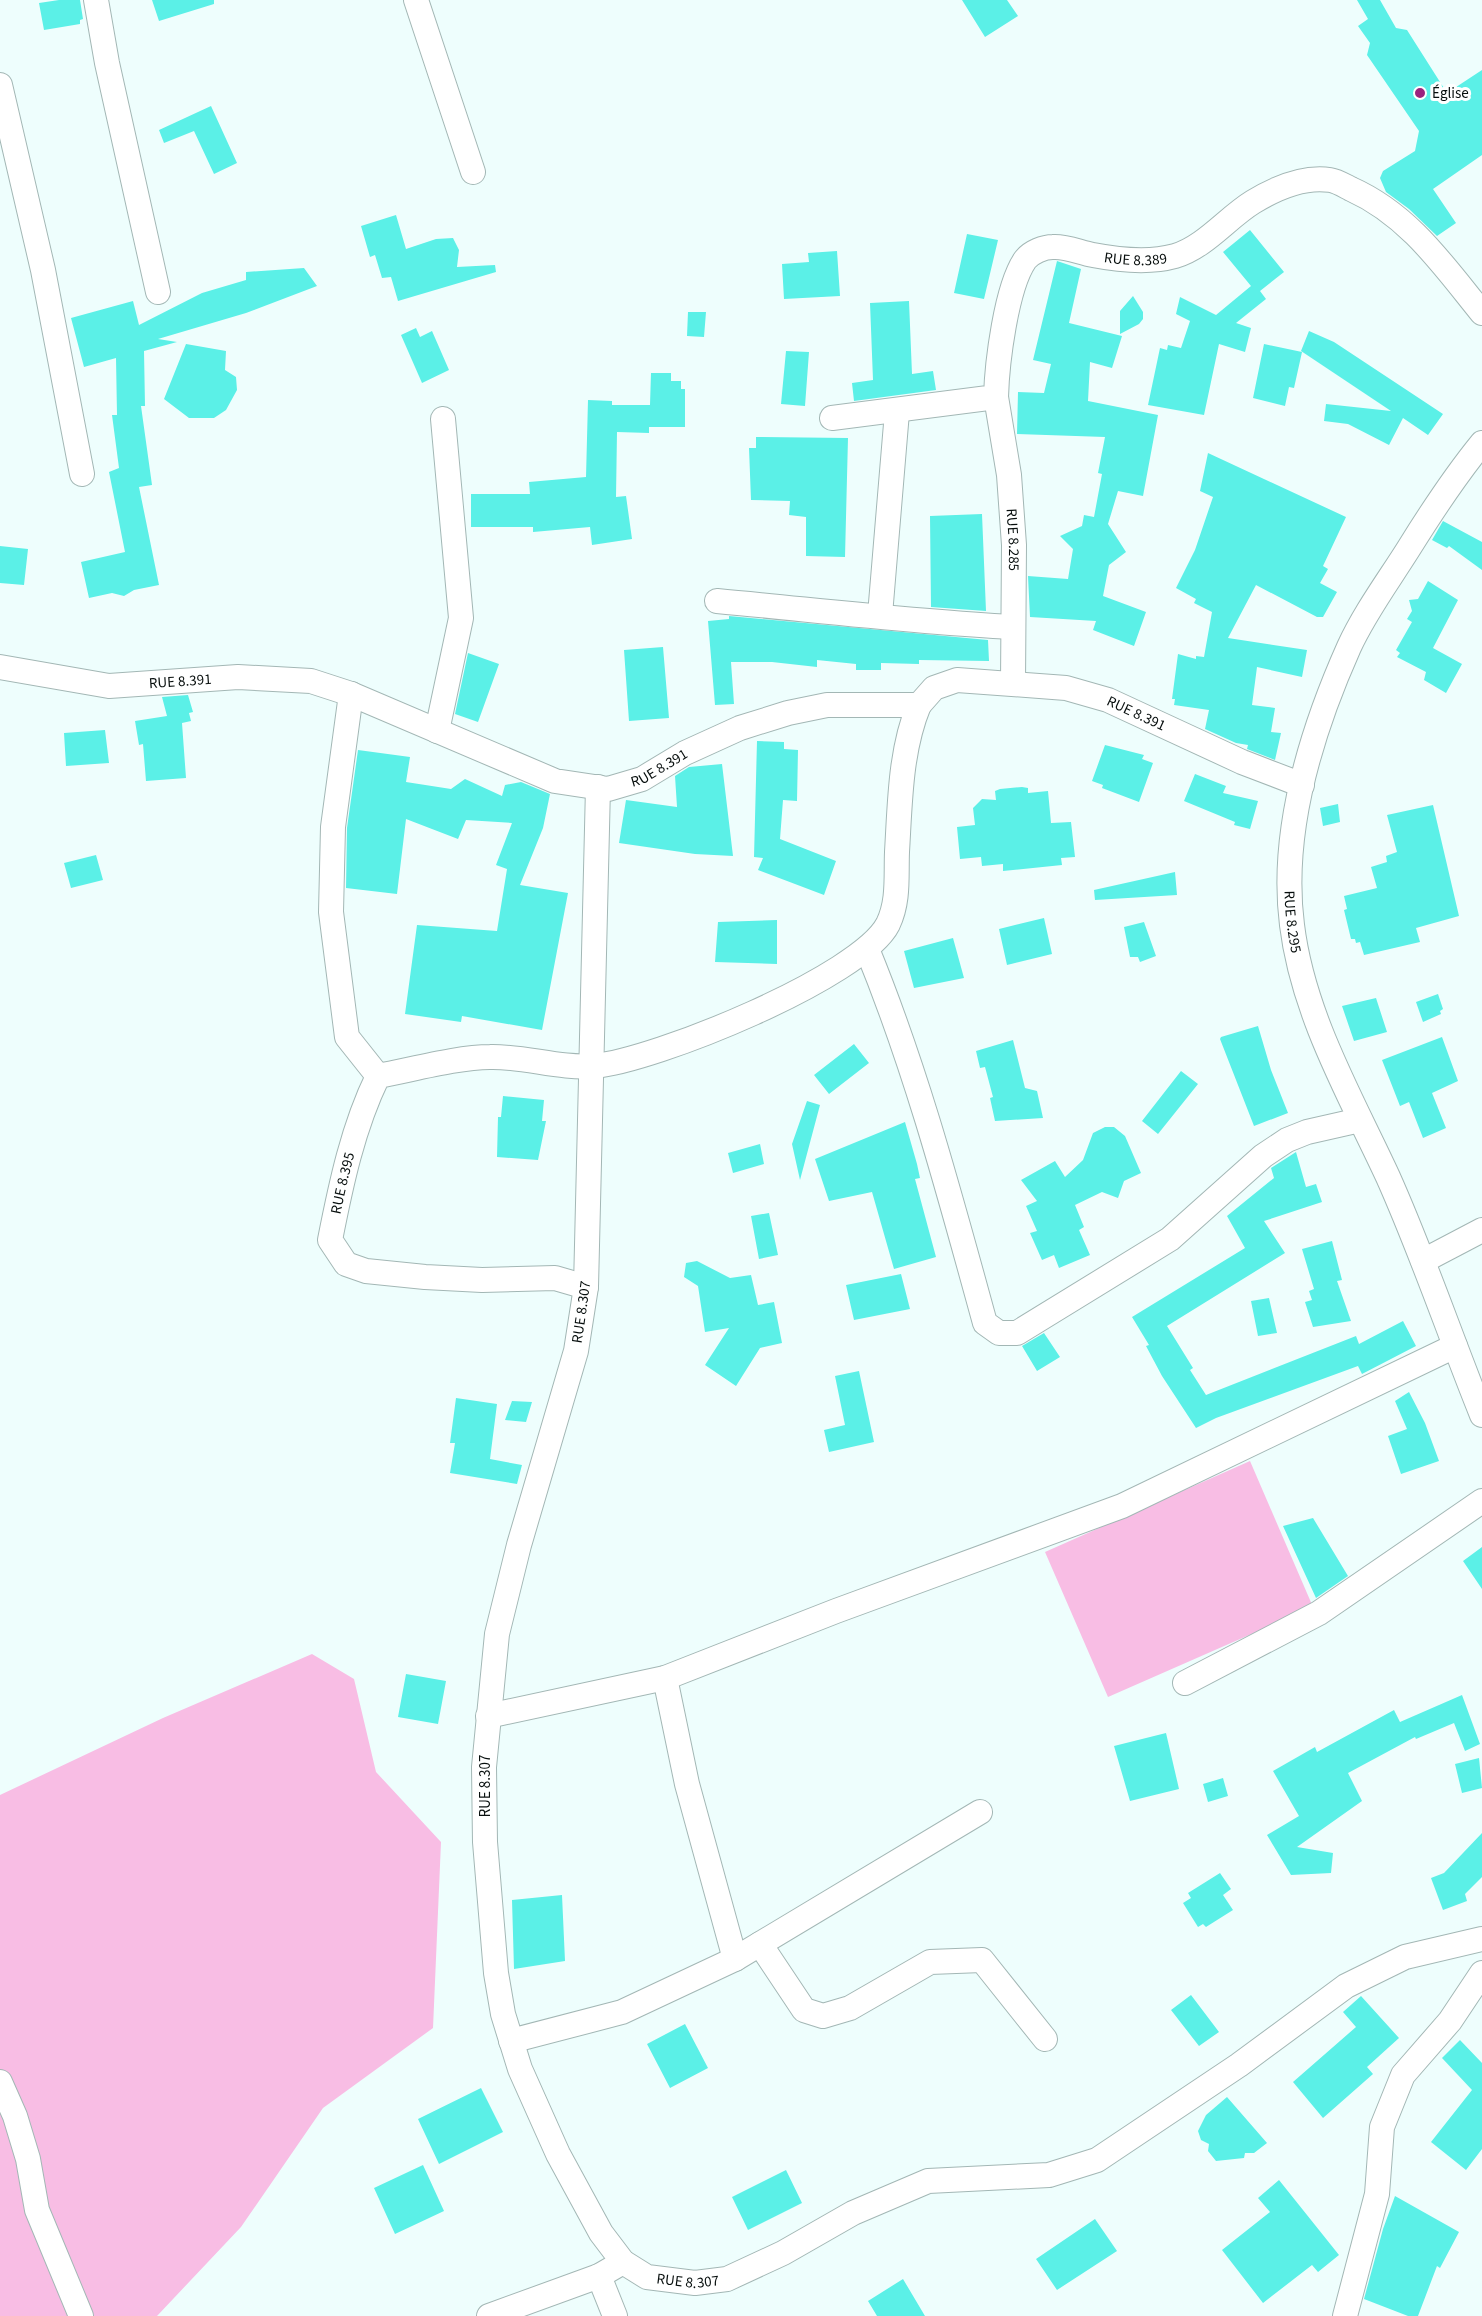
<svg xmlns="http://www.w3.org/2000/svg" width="1482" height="2316" viewBox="0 0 1482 2316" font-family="'Source Sans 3',sans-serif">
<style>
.green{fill:#f8bde4}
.building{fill:#5bf0e7}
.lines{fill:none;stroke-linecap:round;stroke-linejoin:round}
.street-casing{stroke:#a3b7b5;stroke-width:26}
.street{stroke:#fff;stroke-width:24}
.poi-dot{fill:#9a237e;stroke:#fff;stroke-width:2}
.labels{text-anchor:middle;stroke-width:6;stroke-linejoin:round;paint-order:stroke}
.poi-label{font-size:15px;fill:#070e0d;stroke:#fff;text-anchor:start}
.street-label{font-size:15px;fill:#070e0d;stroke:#fff}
</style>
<rect width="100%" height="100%" fill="#eefefd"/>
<path class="green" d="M1250 1461 1313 1607 1108 1697 1045 1552Z
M312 1654 354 1679 376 1772 441 1842 433 2028 323 2108 241 2227 157 2316H0V1795L163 1718Z"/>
<path class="building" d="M59 0H80L83 19 80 20V24L44 30 39 3Z
M152 0H214V4L159 21Z
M962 0H1007L1018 16 985 37Z
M1357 0H1380L1396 28 1407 30 1447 93 1482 70V155L1433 189 1456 223 1437 236 1409 209 1386 192 1380 178 1383 171 1415 151 1419 131 1367 55 1370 43 1358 26 1368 19Z
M211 106 237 163 214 174 194 131 164 143 159 130Z
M396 215 406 249 436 239 453 238 459 250 457 267 495 265 496 272 398 301 391 277 382 278 375 255 370 257 361 226Z
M1250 230 1284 272 1260 291 1266 299 1236 323 1251 328 1245 352 1219 344 1204 415 1148 405 1160 348 1167 350 1168 345 1181 348 1190 321 1176 314 1180 297 1216 315 1251 286 1223 252Z
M967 234 998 240 984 299 954 293Z
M837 251 840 296 784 299 782 264 809 262 808 253Z
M1057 261 1081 269 1069 323 1122 336 1112 368 1090 362 1088 401 1158 415 1143 496 1118 491 1108 524 1126 552 1109 565 1103 596 1146 612 1134 646 1093 630 1096 621 1030 617 1028 576 1068 579 1073 549 1060 536 1082 526 1084 515 1094 517 1102 474 1098 473 1105 437 1017 434 1018 392 1044 393 1051 364 1033 360Z
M304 268 317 286 246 313 158 339 177 342 144 351 145 406H141L152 485 139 487 159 585 134 590 124 596 112 593 89 598 81 562 125 552 109 472 119 468 112 415H117L116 358 84 367 71 318 133 301 139 325 202 293 246 280V272Z
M1133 296 1143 312V319L1139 324 1120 334V311Z
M909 301 912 374 933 371 936 390 854 401 852 383 873 380 870 303Z
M688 312H706L704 337 687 336Z
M416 328 420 337 432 331 449 370 422 383 401 335Z
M1309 331 1334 342 1443 414 1428 435 1403 418 1389 445 1348 424 1324 421 1326 404 1391 411 1301 351Z
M186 344 226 351 225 370 236 377 237 390 226 410 214 418H189L164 399Z
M1264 344 1302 352 1294 388 1289 387 1285 406 1253 398Z
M786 351 809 352 805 406 781 404Z
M651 373H671V381H681V389H685V427H649V433L617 432 616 497 626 496 632 539 592 545 590 527 533 532V527H471V494H530L529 482 586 477 588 400 612 401V405H650Z
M756 437 848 438 845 557 806 556V517L789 515 790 501 751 500 749 448H756Z
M1208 453 1346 517 1323 566 1328 569 1320 583 1337 592 1323 617H1317L1256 585 1228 638 1307 650 1302 677 1257 667 1252 705 1275 708 1271 732 1281 733 1275 760 1247 749 1248 745 1236 743 1205 729 1209 710 1174 705 1175 699H1172L1178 654 1196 659V656L1204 657 1212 612 1194 603 1196 599 1176 588 1195 550 1213 497 1200 491Z
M982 514 986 611 931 607 930 516Z
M1443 521 1482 542V570L1449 546 1447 548 1432 540Z
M0 546 28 549 24 585 0 583Z
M1428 581 1458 600 1433 648 1462 664 1446 693 1424 680 1426 672 1397 657 1400 653 1396 650 1412 622 1407 619 1412 611 1409 600 1418 599Z
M729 616 988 640 989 661 919 660V664L881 663V670H856V664L817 660V667L772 662H731L734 704 715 705 708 621 729 619Z
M663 647 669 718 629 721 624 650Z
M468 653 499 664 478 722 455 714Z
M188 695 193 712 189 713 191 721 182 723 186 778 146 781 143 744 139 745 135 721 167 716 162 697Z
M105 730 109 763 66 766 64 733Z
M757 741 784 742V749L798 750 797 801 783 800 780 839 836 861 824 895 758 870 763 858 754 857Z
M1105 745 1144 755 1142 759 1153 763 1139 802 1102 788 1103 785 1092 781Z
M358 750 410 757 406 782 451 789 465 779 502 796 505 785 521 782 550 794 543 828 520 885 568 893 542 1030 462 1016 461 1022 405 1014 417 925 497 931 507 869 496 865 512 823 466 820 458 839 406 819 397 894 346 888 347 828Z
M722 764 733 856 695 854 619 843 626 800 677 807 675 776 689 767Z
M1195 774 1226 786 1223 793 1258 801 1250 829 1234 825 1235 822 1184 801Z
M1022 787 1028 788V793L1048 791 1051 823 1071 822 1075 857 1061 858 1062 865 1003 871V864L982 866 981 857 960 859 957 827 975 825 973 808 982 799 996 800 995 791 1000 789Z
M1338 804 1340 822 1323 826 1320 808Z
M1433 805 1459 916 1416 928 1420 942 1364 955 1360 942 1356 943 1355 939H1351L1344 910 1347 909 1344 896 1377 888 1371 867 1387 862 1386 856 1397 852 1387 815Z
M96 855 103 880 71 888 64 863Z
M1175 872 1177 895 1095 900 1094 890Z
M1044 918 1052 954 1007 965 999 929Z
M777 920V964L715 962 718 922Z
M1144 922 1156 956 1140 962 1138 957H1130L1124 927Z
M953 938 964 978 914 988 904 951Z
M1438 994 1443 1009 1440 1011 1441 1014 1423 1022 1416 1002Z
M1376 998 1387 1032 1354 1041 1342 1006Z
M1258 1026 1271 1070 1288 1113 1254 1126 1220 1039 1221 1037Z
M1442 1037 1458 1081 1432 1093 1446 1128 1423 1138 1409 1102 1400 1106 1382 1060Z
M1013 1040 1025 1088 1037 1091 1043 1118 995 1121 990 1098 993 1097 985 1067 980 1068 976 1051Z
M854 1044 869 1063 829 1094 814 1075Z
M1181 1071 1198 1084 1158 1134 1142 1121Z
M503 1096 544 1100 542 1121H546L538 1160 497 1157 498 1117H501Z
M807 1101 820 1105 800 1180 792 1144Z
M905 1122 917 1164 920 1178 915 1179 936 1257 894 1269 872 1192 829 1201 815 1159Z
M1105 1127H1114L1125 1136 1141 1173 1124 1181 1118 1198 1102 1192 1075 1205 1084 1227 1079 1230 1090 1255 1059 1268 1054 1255 1042 1260 1030 1233 1037 1231 1026 1206 1037 1201 1021 1180 1055 1161 1065 1177 1083 1160 1093 1133Z
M760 1144 764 1164 733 1173 728 1153Z
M1296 1152 1306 1187 1316 1184 1322 1202 1264 1221 1285 1253 1167 1326 1193 1368 1190 1370 1206 1395 1356 1336 1359 1344 1403 1321 1416 1346 1362 1374 1358 1366 1216 1418 1196 1428 1162 1376 1146 1346 1149 1345 1132 1317 1245 1248 1227 1216 1274 1178 1271 1168Z
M769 1213 778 1255 759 1259 751 1216Z
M1332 1241 1342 1280 1337 1281 1351 1321 1313 1327 1305 1302 1312 1300 1309 1291 1314 1289 1302 1249Z
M697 1261 730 1278 751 1275 758 1305 774 1302 782 1343 760 1348 736 1386 705 1365 729 1328 705 1332 698 1286 684 1277 686 1263Z
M901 1274 910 1309 854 1320 846 1285Z
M1269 1298 1277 1333 1258 1336 1251 1301Z
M1044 1333 1060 1357 1037 1371 1022 1346Z
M859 1371 874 1442 829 1452 824 1430 845 1425 835 1376Z
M1409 1392 1425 1423 1439 1461 1401 1474 1388 1436 1407 1429 1395 1401Z
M456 1398 497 1404 490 1459 522 1465 517 1484 450 1473 455 1443H450Z
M512 1401 532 1402 526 1422 505 1420Z
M1313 1518 1348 1576 1316 1598 1283 1526Z
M1482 1547V1589L1463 1561Z
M406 1674 446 1681 438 1724 398 1717Z
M1462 1695 1480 1744 1465 1751 1454 1723 1416 1739 1415 1737 1348 1773 1362 1801 1297 1847 1333 1853 1331 1873 1291 1875 1267 1835 1299 1816 1273 1771 1315 1747 1317 1752 1394 1710 1400 1722Z
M1166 1733 1179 1789 1130 1801 1114 1746Z
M1479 1758 1482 1788 1462 1793 1455 1764Z
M1223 1778 1228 1796 1208 1802 1203 1784Z
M1482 1833V1877L1465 1894 1467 1901 1443 1910 1431 1878 1444 1873Z
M1220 1873 1231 1889 1223 1895 1233 1910 1206 1927 1203 1924 1198 1927 1183 1903 1191 1898 1188 1893Z
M562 1895 565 1961 514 1969 512 1900Z
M1191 1995 1219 2032 1199 2046 1171 2010Z
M1361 1996 1399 2038 1367 2067 1373 2074 1323 2118 1293 2082 1356 2027 1343 2012Z
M685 2024 708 2068 670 2088 647 2044Z
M1460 2040 1482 2063V2149L1466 2170 1431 2142 1472 2090 1442 2058Z
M481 2088 503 2132 439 2164 418 2119Z
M1227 2097 1267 2143 1254 2153H1245L1244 2158 1216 2161 1208 2151 1209 2144 1201 2140 1198 2131 1206 2115Z
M423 2165 444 2211 395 2234 374 2188Z
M786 2170 802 2203 748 2230 732 2197Z
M1279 2180 1339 2255 1318 2272 1312 2265 1263 2303 1222 2250 1270 2212 1258 2198Z
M1395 2196 1459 2232 1440 2268 1437 2266 1418 2316H1408L1364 2299 1383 2229Z
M1095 2219 1117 2251 1057 2290 1036 2259Z
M903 2279 925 2316H877L868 2301Z"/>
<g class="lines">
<defs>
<g id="street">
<path d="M96 0 107 63 158 292"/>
<path d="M416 0 473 172"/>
<path d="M0 85 43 270 82 474"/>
<path id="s1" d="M996 397 1009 475 1014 545 1013 683"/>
<path id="s2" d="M832 418 996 397C997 363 1006 288 1025 260 1031 252 1044 247 1053 247 1066 246 1081 253 1093 255 1119 260 1150 263 1175 256 1205 247 1227 218 1253 202 1276 188 1303 176 1330 180 1337 181 1345 186 1351 189 1409 215 1443 265 1482 313"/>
<path id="s3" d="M1482 443C1455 476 1432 511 1409 548 1389 580 1365 612 1349 647 1311 732 1280 832 1292 925 1303 1015 1351 1097 1388 1177 1423 1255 1450 1336 1482 1415"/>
<path d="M717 601C815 610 914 622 1012 627"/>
<path d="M880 615 897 412"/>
<path id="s4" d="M0 667 109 686 238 677 311 681 351 694 555 781 608 789 642 779 685 753 740 728 788 713 827 705H919L934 688 957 680 1066 688 1108 700 1242 762 1302 785"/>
<path d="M351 694 333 827 331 912 347 1037 378 1076"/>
<path d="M437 731 461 618 443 419"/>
<path id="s5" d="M598 787 586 1287 576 1351 519 1545 497 1634 484 1767 485 1842 496 1973 503 2014 520 2069 558 2154 601 2233 623 2262 647 2277 695 2283 727 2279 783 2253 853 2213 928 2181 1049 2175 1097 2160 1239 2065 1346 1986 1405 1957 1482 1939"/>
<path d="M867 949C917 1071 950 1196 985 1323L999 1333H1017L1170 1239 1263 1156 1287 1140 1307 1132 1360 1120"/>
<path d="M1423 1261 1482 1230"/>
<path id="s6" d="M586 1287 555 1278 482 1280 425 1277 366 1271 346 1264 330 1240C341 1184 353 1127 378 1076 411 1070 458 1057 490 1057 524 1056 560 1069 594 1066 654 1061 861 977 888 924 899 901 896 877 897 852 900 803 900 751 919 705"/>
<path d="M665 1678 687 1784 735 1959"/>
<path d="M1185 1683 1319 1613 1482 1501"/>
<path d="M488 1716 665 1678 836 1611 1122 1506 1455 1346"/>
<path d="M760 1944 804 2010 823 2016 850 2008 930 1962 982 1960 1045 2039"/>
<path d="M511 2041 622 2012 735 1959 980 1812"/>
<path d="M0 2082 15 2116 28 2159 37 2210 81 2316"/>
<path d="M599 2276 615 2316"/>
<path d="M489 2316 599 2276 623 2262"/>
<path d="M1345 2316 1377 2194 1382 2127 1403 2075 1450 2021 1482 1973"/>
</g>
</defs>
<use href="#street" class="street-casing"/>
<use href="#street" class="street"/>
</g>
<circle class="poi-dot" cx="1420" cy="93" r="6"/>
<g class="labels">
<g class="poi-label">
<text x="1432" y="98">Église</text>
</g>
<g class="street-label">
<text dy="5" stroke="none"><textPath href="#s2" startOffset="422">RUE 8.389</textPath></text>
<text dy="5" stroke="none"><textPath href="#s1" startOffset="144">RUE 8.285</textPath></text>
<text dy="5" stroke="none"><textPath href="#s4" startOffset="182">RUE 8.391</textPath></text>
<text dy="5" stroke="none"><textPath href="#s4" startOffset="1190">RUE 8.391</textPath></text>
<text dy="5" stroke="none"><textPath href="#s4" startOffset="686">RUE 8.391</textPath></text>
<text dy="5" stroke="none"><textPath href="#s3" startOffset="528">RUE 8.295</textPath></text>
<text dy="5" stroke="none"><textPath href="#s6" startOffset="330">RUE 8.395</textPath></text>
<text transform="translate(581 1312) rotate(-82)" y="5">RUE 8.307</text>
<text transform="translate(485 1786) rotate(-90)" y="5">RUE 8.307</text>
<text dy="5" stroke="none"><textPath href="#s5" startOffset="1587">RUE 8.307</textPath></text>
</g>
</g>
</svg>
